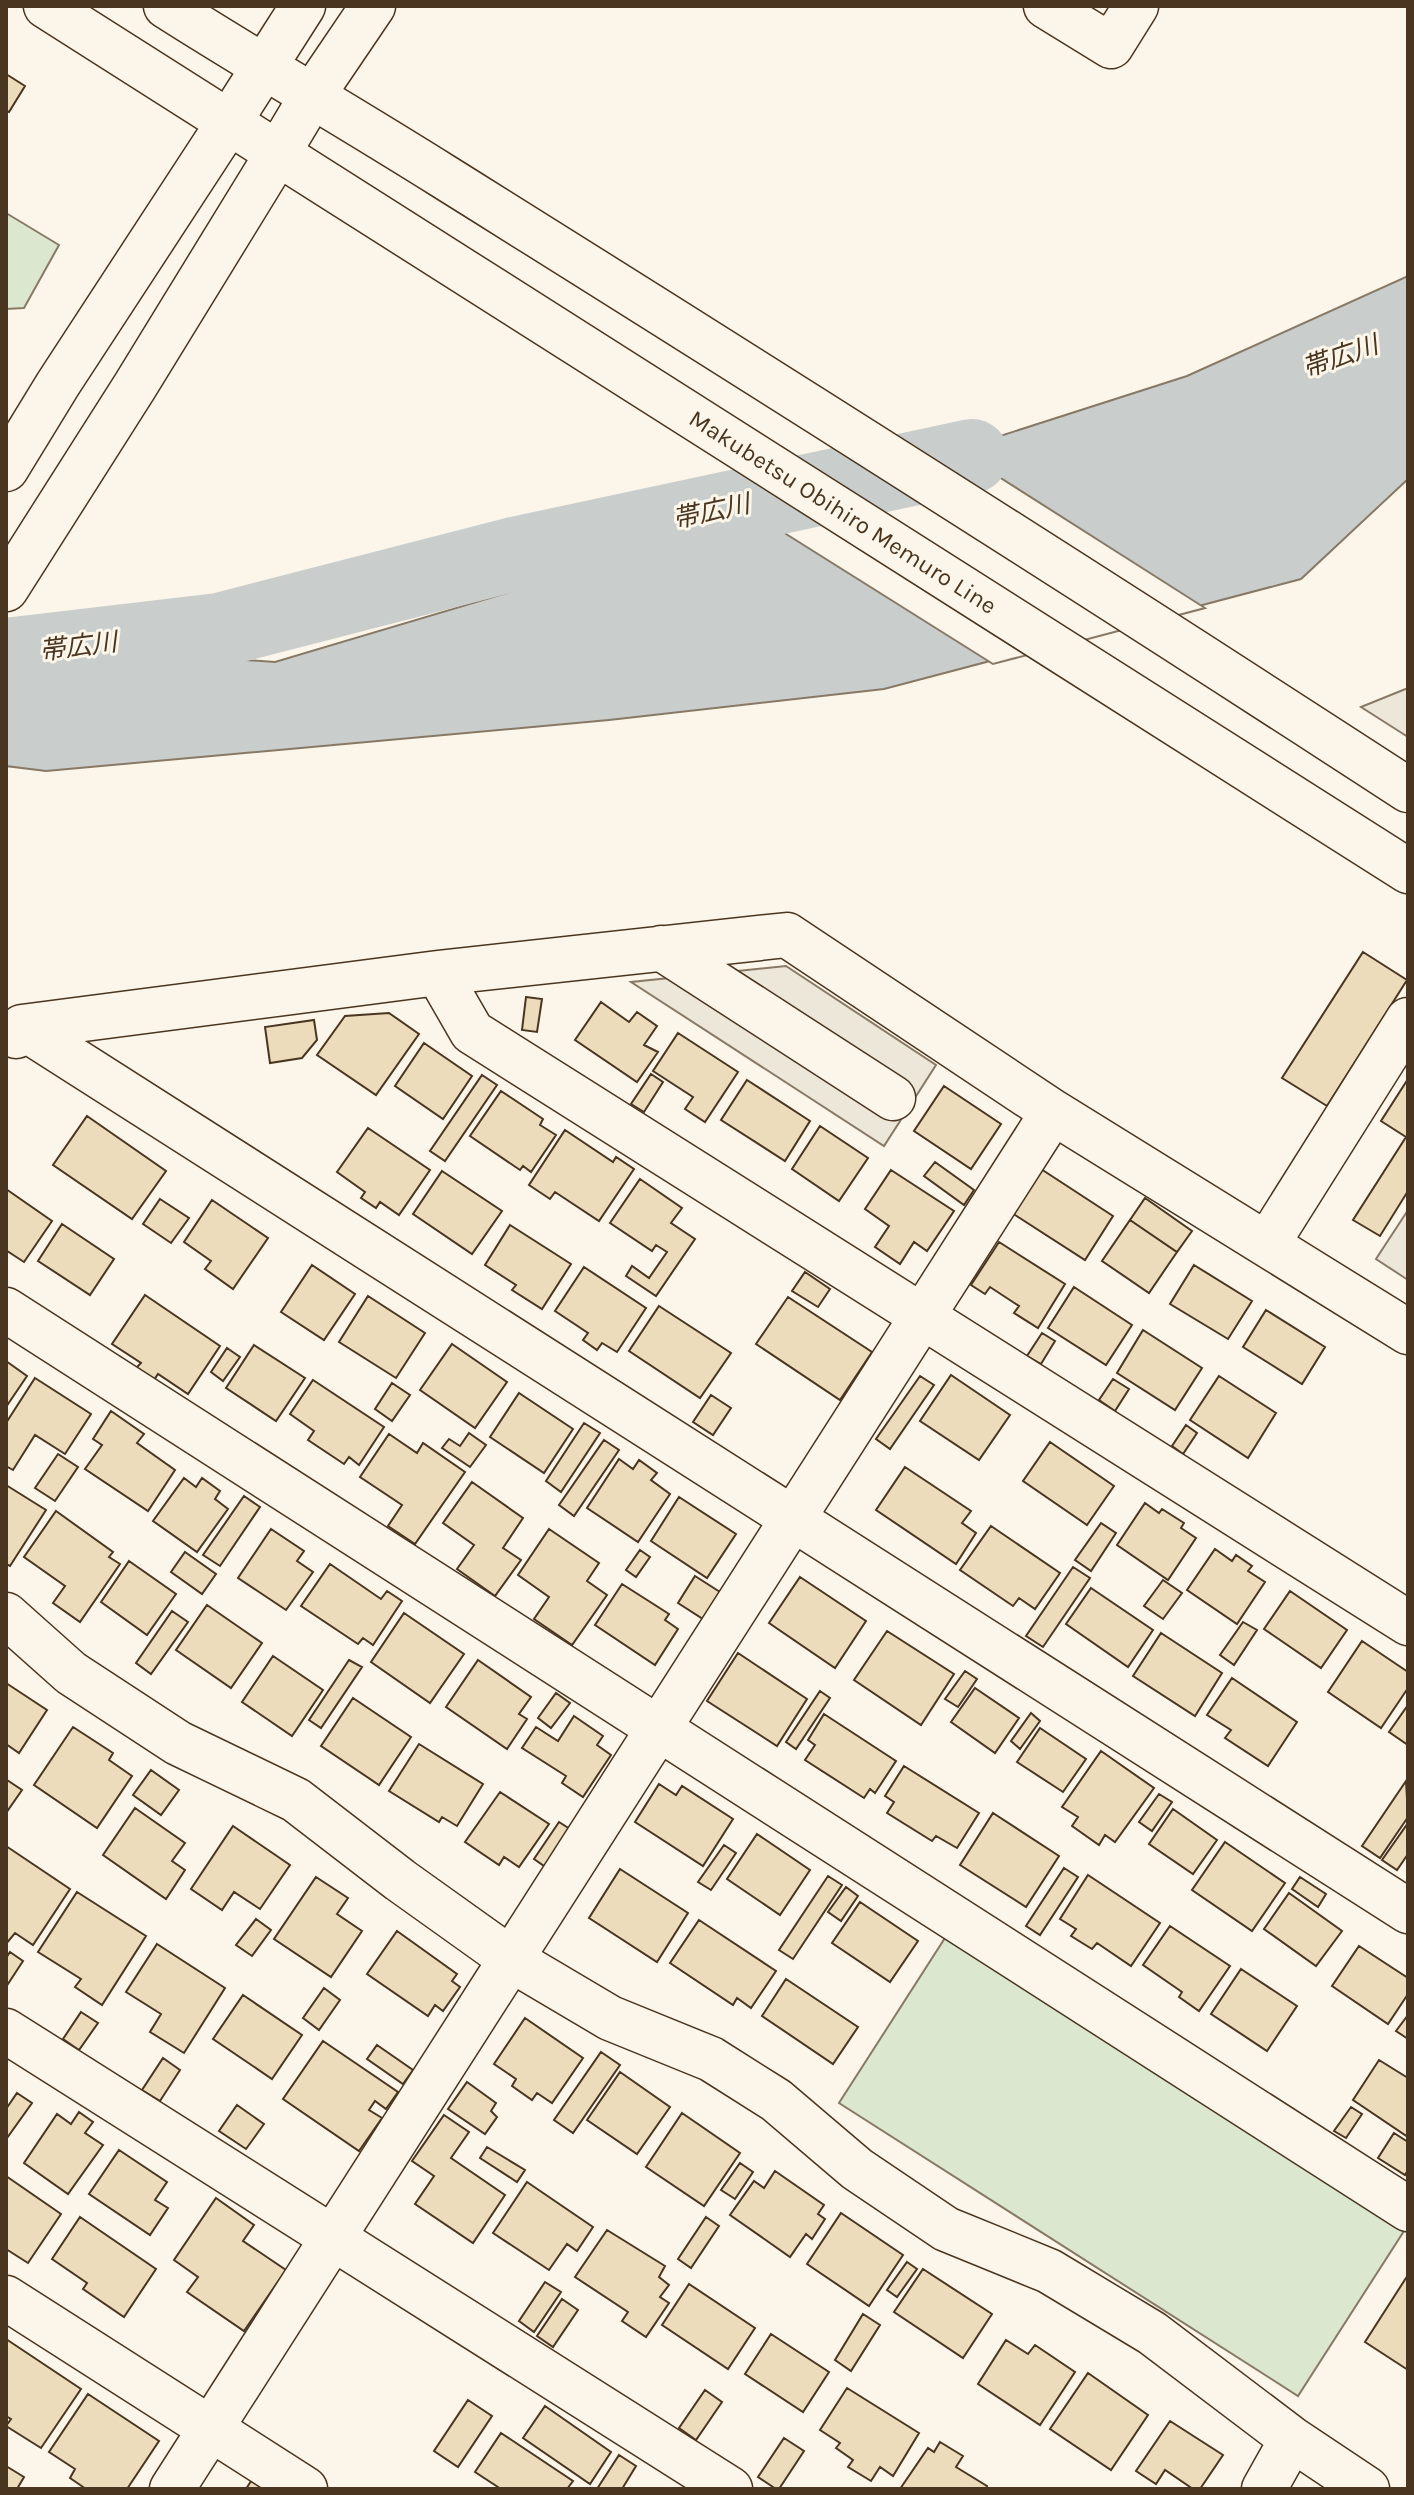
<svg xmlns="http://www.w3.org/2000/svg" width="1414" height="2495" viewBox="0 0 1414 2495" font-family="Karla,'Noto Sans JP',sans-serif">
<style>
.green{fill:#dce7d0;stroke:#887966;stroke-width:2}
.parking{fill:#ede7d9;stroke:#887966;stroke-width:2}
.water{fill:#c9cecd;stroke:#887966;stroke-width:2}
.pier{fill:#fbf6e9;stroke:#887966;stroke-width:2}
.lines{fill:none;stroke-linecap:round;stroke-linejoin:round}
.river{stroke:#c9cecd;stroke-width:74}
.building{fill:#ecdcbc;stroke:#4a3520;stroke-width:2}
.minor-casing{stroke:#4a3520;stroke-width:47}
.major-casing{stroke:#4a3520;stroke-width:47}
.minor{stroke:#fbf6e9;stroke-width:44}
.major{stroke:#fbf6e9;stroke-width:44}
.labels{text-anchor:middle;stroke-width:6;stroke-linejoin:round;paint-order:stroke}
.street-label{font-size:24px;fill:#4a3520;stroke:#fbf6e9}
.water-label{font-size:26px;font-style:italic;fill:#4a3520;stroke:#fbf6e9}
</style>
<rect width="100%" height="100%" fill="#fbf6e9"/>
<path class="green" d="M6 213 59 245 24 308 6 309Z
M945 1938 1404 2231 1298 2396 839 2103Z"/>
<path class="parking" d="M1408 688V737L1361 707Z
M786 966 936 1065 884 1146 631 982Z
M1408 1210V1280L1376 1259Z"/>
<path class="water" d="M1408 276V479L1301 579 884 689 609 720 46 771 6 766V643L275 662 567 575 1187 376Z"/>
<path class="pier" d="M952 447 1205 608 993 664 751 512Z
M6 639 36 641 6 689Z"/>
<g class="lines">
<path class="river" d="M6 655 219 630 514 554 972 456"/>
</g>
<path class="building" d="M6 74 25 86 9 112 6 111Z
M1363 952 1407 980 1327 1106 1282 1078Z
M526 997 542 999 537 1032 522 1030Z
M601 1002 629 1022 637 1012 657 1026 644 1045 658 1052 637 1082 575 1040Z
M389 1013 419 1034 376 1095 317 1055 345 1016Z
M314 1020 317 1040 302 1058 270 1063 265 1027Z
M678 1033 738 1072 705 1122 685 1109 693 1097 653 1071Z
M424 1043 472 1076 443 1119 395 1086Z
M651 1074 663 1082 644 1112 631 1104Z
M482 1075 497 1085 445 1161 430 1151Z
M1408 1079V1191L1380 1236 1353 1220 1406 1137 1381 1121Z
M747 1080 810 1121 785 1161 721 1120Z
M944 1086 1001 1124 971 1169 914 1131Z
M501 1091 543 1119 540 1125 556 1135 531 1172 523 1166 520 1170 470 1136Z
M87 1116 166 1171 132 1219 53 1165Z
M820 1126 868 1158 839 1201 792 1169Z
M368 1128 430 1170 399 1215 380 1202 376 1208 361 1198 365 1192 337 1172Z
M565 1130 613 1162 616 1157 634 1169 599 1221 555 1192 550 1199 529 1185Z
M935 1162 974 1190 964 1205 924 1176Z
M1041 1169 1113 1216 1085 1260 1012 1213Z
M891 1170 954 1211 927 1251 914 1242 900 1264 875 1247 889 1226 865 1209Z
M442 1171 502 1211 472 1254 413 1214Z
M640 1179 682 1208 671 1223 695 1239 656 1296 626 1276 632 1266 649 1278 667 1252 656 1245 652 1251 610 1223Z
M6 1189 52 1221 24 1262 7 1251 6 1253Z
M1145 1198 1192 1231 1177 1252 1130 1220Z
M160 1199 189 1218 171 1243 143 1224Z
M212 1200 268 1238 233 1289 205 1269 211 1261 184 1242Z
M1130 1220 1177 1252 1149 1293 1102 1261Z
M62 1224 114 1259 90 1295 38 1261Z
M510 1225 571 1264 542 1309 512 1290 516 1285 485 1265Z
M999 1242 1065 1284 1038 1328 1014 1313 1019 1306 990 1287 985 1294 971 1285Z
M312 1265 355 1294 324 1340 281 1312Z
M1194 1265 1252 1301 1228 1339 1170 1304Z
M584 1267 646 1308 617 1352 602 1343 597 1350 583 1340 588 1333 555 1311Z
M805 1272 830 1289 818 1307 792 1291Z
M1074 1287 1132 1325 1106 1365 1048 1328Z
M145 1295 220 1346 188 1394 158 1374 154 1380 136 1368 141 1363 112 1344Z
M368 1296 425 1333 396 1378 339 1342Z
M788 1297 872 1352 840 1400 756 1344Z
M659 1306 731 1353 700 1398 629 1351Z
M1266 1310 1325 1347 1302 1384 1243 1347Z
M1143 1330 1202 1368 1175 1410 1117 1373Z
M1042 1333 1055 1341 1041 1364 1027 1356Z
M452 1344 507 1382 475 1428 420 1390Z
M254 1345 305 1378 276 1421 226 1388Z
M227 1348 240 1357 223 1381 211 1372Z
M6 1361 27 1376 6 1407Z
M951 1375 1010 1415 979 1460 920 1421Z
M920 1376 934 1385 890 1449 876 1439Z
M1219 1376 1276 1413 1248 1458 1190 1420Z
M35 1378 91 1414 65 1454 35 1435 13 1470 6 1466V1423Z
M1113 1379 1129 1389 1115 1411 1099 1400Z
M313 1380 384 1427 359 1465 349 1457 344 1464 308 1440 314 1431 290 1414Z
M392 1383 410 1395 392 1421 375 1409Z
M519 1393 573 1429 544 1473 490 1437Z
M711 1395 731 1408 713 1435 693 1422Z
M111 1411 144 1434 137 1443 175 1470 148 1511 85 1469 102 1445 93 1439Z
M584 1423 600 1433 561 1492 546 1481Z
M1186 1425 1197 1433 1183 1454 1172 1446Z
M469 1433 486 1445 470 1467 442 1448 449 1439 460 1446Z
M389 1434 417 1453 423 1443 465 1472 415 1544 388 1526 402 1505 360 1477Z
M604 1440 619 1450 574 1516 559 1505Z
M1050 1442 1114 1486 1087 1525 1023 1481Z
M58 1454 78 1467 55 1501 35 1488Z
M619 1459 633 1469 639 1460 657 1473 651 1480 670 1494 638 1542 587 1508Z
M905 1467 971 1511 962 1523 976 1533 956 1564 876 1510Z
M184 1478 196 1487 202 1478 220 1491 215 1499 228 1509 197 1552 153 1521Z
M472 1482 523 1518 503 1548 521 1560 495 1596 457 1569 474 1545 443 1523Z
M6 1485 46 1510 10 1566 6 1564Z
M244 1496 260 1507 220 1566 203 1555Z
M679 1497 736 1534 707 1578 651 1541Z
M1145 1503 1159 1513 1162 1509 1184 1523 1181 1528 1196 1538 1168 1580 1117 1545Z
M56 1511 113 1552 109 1557 120 1564 80 1622 53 1603 65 1586 24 1557Z
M1101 1523 1116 1533 1091 1571 1075 1560Z
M991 1526 1060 1573 1035 1609 1019 1598 1013 1606 960 1570Z
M271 1529 304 1551 297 1561 313 1572 286 1610 238 1578Z
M549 1529 599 1563 587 1581 607 1595 572 1645 534 1619 549 1597 518 1575Z
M1215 1549 1232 1561 1236 1555 1252 1566 1248 1571 1265 1582 1237 1624 1187 1590Z
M640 1550 650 1557 636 1577 626 1570Z
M185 1552 216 1574 202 1594 171 1572Z
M129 1561 176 1594 147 1635 101 1602Z
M330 1564 381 1599 387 1591 402 1601 373 1645 363 1638 358 1644 301 1606Z
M1073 1567 1090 1578 1043 1647 1026 1636Z
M695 1576 720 1592 703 1619 678 1603Z
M800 1577 866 1621 835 1668 769 1623Z
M1163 1580 1182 1593 1163 1619 1144 1606Z
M622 1584 669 1614 665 1620 678 1629 655 1665 595 1625Z
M1091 1588 1153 1630 1128 1667 1066 1624Z
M1290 1591 1347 1630 1321 1668 1264 1629Z
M207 1605 262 1643 231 1688 176 1650Z
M172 1611 188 1622 151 1674 136 1663Z
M404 1613 464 1654 430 1703 371 1662Z
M1243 1622 1257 1630 1234 1665 1220 1655Z
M887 1631 954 1674 921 1725 854 1680Z
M1161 1633 1222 1673 1195 1716 1133 1676Z
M1362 1641 1408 1672V1688L1381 1728 1328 1692Z
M738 1653 807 1699 777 1746 707 1701Z
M273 1656 323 1690 292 1736 242 1702Z
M349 1660 362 1667 321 1728 309 1720Z
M478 1660 531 1697 519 1714 527 1719 507 1749 446 1707Z
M965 1671 977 1679 958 1707 945 1699Z
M1232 1678 1297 1722 1268 1766 1225 1738 1231 1730 1207 1715Z
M6 1683 47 1710 19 1753 6 1744Z
M975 1688 1019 1718 995 1753 951 1722Z
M820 1691 830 1698 796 1749 786 1742Z
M556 1693 570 1703 551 1728 538 1718Z
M353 1698 411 1737 379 1785 321 1746Z
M1408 1705V1745L1389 1732Z
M1031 1713 1040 1721 1020 1749 1011 1741Z
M824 1714 896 1761 875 1793 870 1789 864 1798 805 1760 815 1745 808 1740Z
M574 1716 603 1736 597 1745 611 1755 583 1797 562 1783 566 1776 522 1748 536 1727 558 1741Z
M73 1727 113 1753 109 1760 132 1776 97 1828 34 1785Z
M1040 1728 1086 1759 1063 1792 1017 1762Z
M419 1744 483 1784 457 1826 442 1817 439 1822 389 1791Z
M1101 1751 1154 1788 1115 1842 1105 1835 1099 1845 1072 1826 1078 1817 1062 1807Z
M904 1766 979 1813 957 1848 936 1836 932 1841 887 1813 894 1802 885 1796Z
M151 1770 179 1790 161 1815 133 1795Z
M7 1780 22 1790 6 1813V1782Z
M1406 1781 1408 1817 1380 1858 1362 1846Z
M659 1784 676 1795 682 1786 733 1819 703 1866 635 1822Z
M500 1792 549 1824 519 1867 504 1857 499 1865 465 1842Z
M1159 1794 1172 1802 1152 1831 1139 1822Z
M135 1808 185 1843 172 1861 185 1870 166 1899 103 1855Z
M1173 1809 1217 1840 1193 1874 1149 1844Z
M993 1813 1059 1856 1026 1907 960 1865Z
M559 1822 573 1831 547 1868 534 1859Z
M1408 1823V1854L1397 1870 1382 1860Z
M233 1826 290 1865 260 1909 234 1892 222 1910 191 1889Z
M757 1834 810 1870 780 1915 727 1879Z
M1225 1842 1285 1883 1252 1931 1192 1890Z
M724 1845 736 1853 711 1890 698 1882Z
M6 1846 70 1889 33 1945 15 1933 6 1944Z
M1064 1868 1078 1877 1040 1935 1026 1926Z
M620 1869 688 1913 657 1962 589 1918Z
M1088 1875 1160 1923 1131 1966 1097 1943 1092 1949 1071 1936 1076 1929 1060 1919Z
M828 1876 842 1885 793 1959 779 1950Z
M316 1877 348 1898 337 1914 362 1931 331 1977 274 1939Z
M1300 1877 1326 1894 1318 1907 1292 1889Z
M846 1887 858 1896 841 1921 828 1912Z
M77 1892 146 1936 102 2005 75 1987 81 1979 38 1952Z
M1289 1893 1342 1931 1316 1966 1264 1929Z
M860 1902 918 1941 890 1982 832 1943Z
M256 1919 271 1930 252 1956 236 1945Z
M699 1920 776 1971 751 2008 737 1998 733 2005 670 1963Z
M1170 1926 1230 1966 1199 2011 1179 1997 1182 1992 1143 1965Z
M397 1931 457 1974 452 1981 460 1987 443 2011 435 2005 428 2016 367 1974Z
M157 1944 225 1988 184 2053 150 2032 161 2014 126 1992Z
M1359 1946 1408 1978V1994L1388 2024 1332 1986Z
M10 1952 23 1961 6 1987V1958Z
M1241 1969 1297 2006 1267 2051 1211 2014Z
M786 1979 858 2027 833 2064 762 2016Z
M324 1988 340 2000 319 2030 303 2018Z
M243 1995 302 2035 272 2079 213 2039Z
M81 2012 98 2023 79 2050 63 2039Z
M1408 2015V2039L1396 2031Z
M525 2018 583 2058 552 2103 537 2093 532 2100 512 2086 516 2079 494 2064Z
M323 2041 398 2092 386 2109 375 2101 369 2110 382 2118 359 2151 283 2099Z
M377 2045 413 2070 403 2084 367 2059Z
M601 2052 620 2065 573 2133 554 2120Z
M163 2058 180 2070 160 2101 142 2090Z
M1379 2060 1408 2078V2137L1353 2100Z
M620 2072 670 2107 637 2154 587 2120Z
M467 2082 496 2103 491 2111 497 2117 485 2134 448 2109Z
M17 2093 32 2103 7 2138 6 2109Z
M237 2105 264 2124 246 2149 219 2131Z
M1351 2107 1362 2114 1346 2138 1334 2131Z
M79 2112 93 2122 85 2133 103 2145 68 2194 24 2163 57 2114 71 2124Z
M682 2113 740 2153 704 2206 646 2167Z
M444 2115 469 2132 451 2158 505 2195 473 2243 415 2204 434 2176 412 2161Z
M1394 2133 1408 2142V2170L1405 2175 1378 2158Z
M487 2147 525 2170 517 2182 480 2158Z
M119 2150 167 2182 155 2200 168 2208 150 2235 89 2194Z
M740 2163 753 2172 735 2199 721 2190Z
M775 2171 824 2205 818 2214 825 2219 812 2239 806 2234 790 2257 730 2215 754 2181 764 2188Z
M6 2176 61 2214 28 2263 6 2249Z
M527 2182 593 2227 577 2251 567 2244 549 2270 493 2233Z
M216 2198 254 2225 243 2241 286 2270 244 2331 187 2292 198 2277 174 2260Z
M841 2213 903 2255 869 2306 807 2264Z
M80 2217 156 2269 124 2317 83 2289 87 2283 52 2259Z
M706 2217 719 2226 691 2268 678 2259Z
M607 2230 665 2266 659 2277 669 2285 660 2297 669 2303 646 2337 622 2321 628 2312 575 2277Z
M907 2262 917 2269 897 2297 887 2290Z
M923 2269 992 2314 963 2358 894 2312Z
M1406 2278 1408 2279V2370L1365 2342Z
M545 2282 561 2292 534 2332 519 2321Z
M689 2284 755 2328 728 2369 662 2325Z
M562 2299 578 2310 553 2347 537 2336Z
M863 2314 880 2325 851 2371 835 2360Z
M771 2334 829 2372 803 2412 745 2374Z
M6 2339 81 2389 41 2448 6 2426 11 2419 6 2416Z
M1006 2340 1028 2354 1035 2345 1075 2372 1040 2425 978 2384Z
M1088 2373 1148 2415 1111 2470 1050 2429Z
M847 2388 919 2433 893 2476 880 2467 871 2481 848 2467 853 2460 836 2448 840 2443 820 2430Z
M705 2390 722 2402 696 2440 679 2428Z
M88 2394 159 2441 127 2489H86L70 2478 75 2469 49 2452Z
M468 2400 492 2416 458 2467 434 2451Z
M545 2406 611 2452 590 2484 523 2438Z
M1170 2421 1223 2455 1200 2489H1193L1165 2470 1156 2484 1136 2471Z
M501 2433 573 2481 567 2489H501L475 2472Z
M784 2438 804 2451 779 2489H776L758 2477Z
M940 2442 963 2456 956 2467 987 2486 985 2489H900L928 2448 934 2452Z
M619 2455 636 2466 622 2489H597Z
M6 2466 24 2477 17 2489H6Z
M251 2481 264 2489H246Z"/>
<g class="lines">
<defs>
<path id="minor" d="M1046 6 1111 46 1136 6
M6 469 58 384 229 122
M6 589 135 386 278 153
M661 948 893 1098
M438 973 472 1032 1408 1623
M22 1027 1408 1911
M16 1036 22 1027 438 973 787 935 1053 1112 1408 1332
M1267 1244 1408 1020
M6 1310 1408 2209
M6 1615 71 1673 178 1743 296 1800 400 1880 512 1960 610 2018 711 2059 776 2100 857 2169 946 2229 1049 2271 1152 2333 1292 2439 1367 2489
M6 2031 730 2489
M6 2298 305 2489
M172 2489 1053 1112
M1264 2489 1292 2439"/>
<g id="major">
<path id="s1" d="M46 6 1408 871"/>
<path d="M166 6C257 64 351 118 443 176 766 378 1088 582 1408 790"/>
<path d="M229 122 303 6"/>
<path d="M278 153 312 96 373 6"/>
</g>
</defs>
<use href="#minor" class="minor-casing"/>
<use href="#major" class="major-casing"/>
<use href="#minor" class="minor"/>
<use href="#major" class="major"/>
</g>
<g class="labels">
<g class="street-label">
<text dy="8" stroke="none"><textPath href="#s1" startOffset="944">Makubetsu Obihiro Memuro Line</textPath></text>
</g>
<g class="water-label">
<text transform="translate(1340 356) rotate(-19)" y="9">帯広川</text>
<text transform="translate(711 511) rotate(-12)" y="9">帯広川</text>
<text transform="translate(78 646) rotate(-7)" y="9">帯広川</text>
</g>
</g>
<rect width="1414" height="2495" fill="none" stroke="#4a3520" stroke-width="16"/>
</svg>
